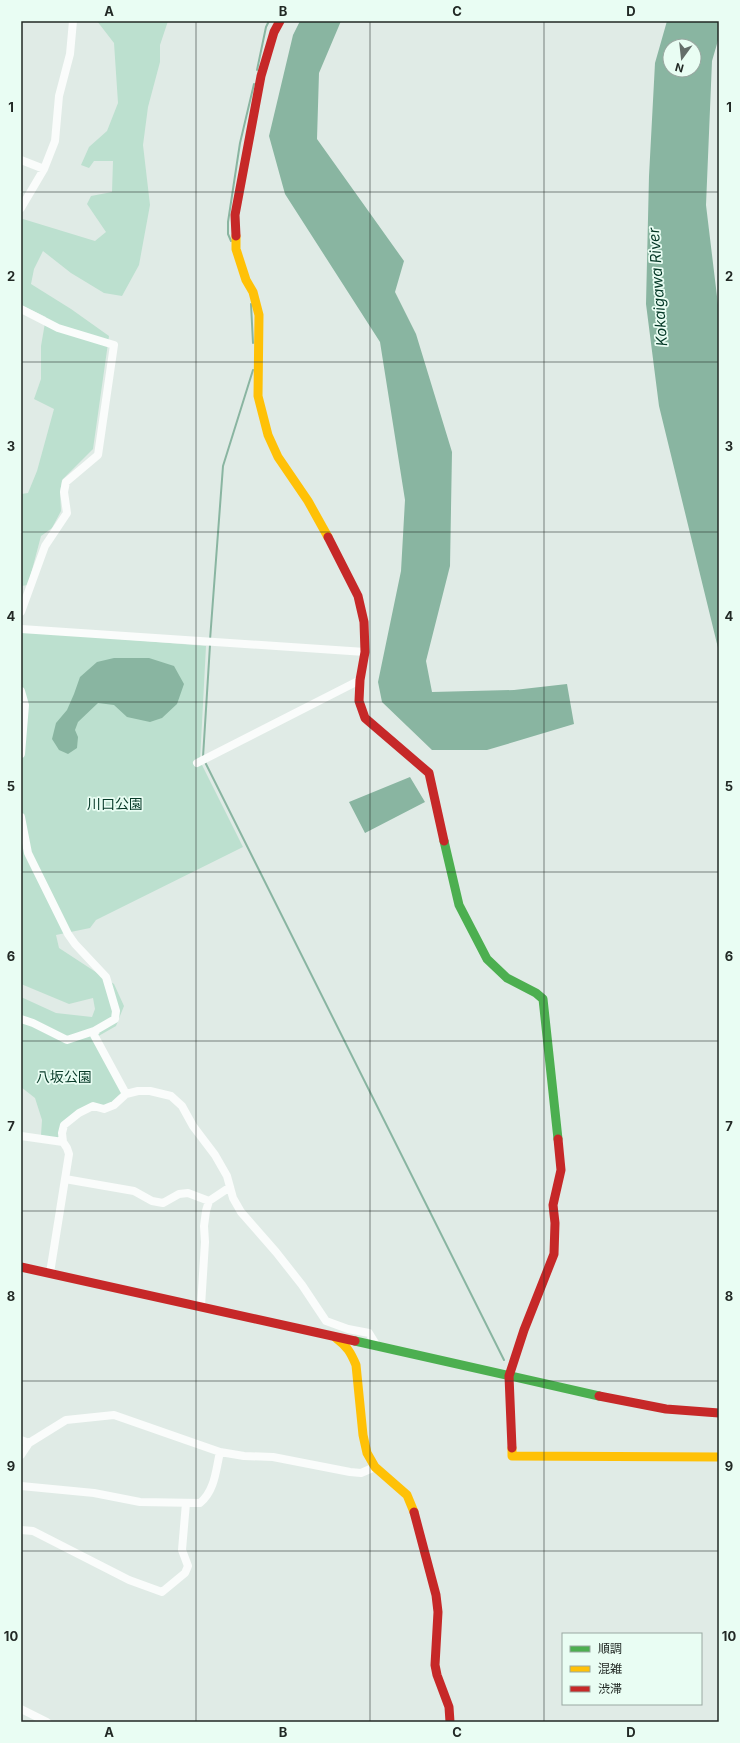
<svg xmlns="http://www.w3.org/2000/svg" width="740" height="1743" viewBox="0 0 740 1743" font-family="Inter,'Noto Sans JP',sans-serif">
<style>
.green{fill:#bce0cf}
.water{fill:#89b5a1;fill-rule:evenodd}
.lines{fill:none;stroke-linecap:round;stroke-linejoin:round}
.stream{stroke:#89b5a1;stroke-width:2}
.street{stroke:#fafcfb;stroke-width:8}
.fast{stroke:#4caf50;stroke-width:9}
.slow{stroke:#ffc107;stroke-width:9}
.jam{stroke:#c62828;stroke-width:9}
.grid{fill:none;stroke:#222925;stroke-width:1;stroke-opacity:0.55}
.labels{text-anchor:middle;stroke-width:3.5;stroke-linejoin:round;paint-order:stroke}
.park-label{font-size:14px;fill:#073a28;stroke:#e9fdf3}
.water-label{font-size:15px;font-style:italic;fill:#033725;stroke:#e9fdf3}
.neatline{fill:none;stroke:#222925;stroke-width:1.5}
.grid-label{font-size:13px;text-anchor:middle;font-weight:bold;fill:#222925}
</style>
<rect width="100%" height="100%" fill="#e0ebe6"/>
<path class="green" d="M97 21H168L160 45V62L148 107 143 145 150 205 139 265 122 296 104 293 71 273 43 251 34 269 31 284 71 309 109 336 93 449 62 480 60 492 61 511 52 528 41 536 28 585 21 586V494L28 493 37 471 54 409 34 399 41 379V346L46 317 21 305V219H23L95 241 106 232 87 204 91 196 112 192 113 161H94L89 168 81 165 89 147 107 131 118 103 114 43Z
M21 631 206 646 200 761 243 847 96 920 90 928 56 935 59 948 114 984 124 1006 116 1026 95 1038 126 1094 114 1105 78 1110 58 1139 41 1135 42 1120 35 1098 21 1087V997L56 1013 92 1017 95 1009 93 998 69 1004 21 984Z"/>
<path class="water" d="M300 21H341L319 73 317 139 404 261 395 292 416 334 452 452 450 566 426 661 432 692 514 690 567 684 574 724 487 750H432L382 702 378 682 401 571 405 500 380 342 285 194 269 136 293 35Z
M667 21H719V37L712 61 706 205 719 313V652L659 406 646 304 649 176 655 63ZM670 46H694V70H670Z
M114 658H149L174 666 184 684 177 704 162 718 150 722 127 717 114 705 98 703 78 722 75 730 78 737 77 748 68 754 59 750 52 739 56 723 67 710 74 694 80 677 97 662Z
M410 777 425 802 365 833 349 802Z"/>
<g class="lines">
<path class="stream" d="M257 70 266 27 269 21
M231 241 228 234V222L240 143 254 84
M251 304 253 343
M210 640 223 466 253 370
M203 757 210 645
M205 762 504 1360"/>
<path class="street" d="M21 160 44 169
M21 208 44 169 55 141 59 96 70 54 73 21
M21 309 58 328 114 345 98 455 66 482 64 492 67 513 45 546 21 612
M21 629 365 652
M21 691 25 705 21 754
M197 763 360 680
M21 817 28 853 68 934 75 944 106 977 116 1011 115 1019 96 1030 94 1035 126 1094
M21 1019 33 1023 67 1040 97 1030
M21 1136 63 1142
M65 1179 134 1191 152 1201 163 1203 179 1194 188 1193 209 1201
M50 1273 69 1154 67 1148 63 1142 62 1133 64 1125 79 1113 93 1106 104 1109 114 1105 126 1094 138 1091H150L171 1096 182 1106 193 1126 215 1155 227 1176 233 1198 241 1212 276 1252 302 1285 326 1321 348 1329 369 1333 377 1346
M201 1306 205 1242 204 1226 206 1211 209 1201 230 1187
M21 1440 29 1443
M21 1455 29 1443 66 1420 114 1415 220 1452 244 1456 273 1457 350 1472 361 1473 375 1467
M21 1486 94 1493 140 1502 200 1503C215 1491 216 1469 220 1452
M21 1530 33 1531 129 1580 162 1592 185 1573 188 1566 182 1550 186 1503
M21 1709 47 1722"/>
<path class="fast" d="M444 841 459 905 487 959 507 978 536 993 543 999 558 1139
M355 1341 599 1396"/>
<path class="slow" d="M236 236V249L246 280 253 292 259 315 258 396 268 435 278 457 308 501 328 537
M336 1338C347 1346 351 1353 356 1365L363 1435 367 1453 375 1467 407 1495 414 1512
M512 1448V1456L719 1457"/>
<path class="jam" d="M236 236 235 215 261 76 274 32 280 21
M328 537 358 596 364 622 365 652 360 680 359 701 365 718 429 773 444 841
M21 1267 355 1341
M599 1396 666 1409 719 1413
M512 1448 509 1376 524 1330 554 1254 555 1223 553 1205 561 1170 558 1139
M414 1512 436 1595 438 1612 435 1665 437 1675 449 1707 450 1722"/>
</g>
<path class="grid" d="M196 21V1722M370 21V1722M544 21V1722M21 192H719M21 362H719M21 532H719M21 702H719M21 872H719M21 1041H719M21 1211H719M21 1381H719M21 1551H719"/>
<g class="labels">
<g class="park-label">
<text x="115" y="809">川口公園</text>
<text x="64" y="1082">八坂公園</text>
</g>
<g class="water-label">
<text transform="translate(658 287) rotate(-94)" y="5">Kokaigawa River</text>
</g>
</g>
<rect width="740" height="1743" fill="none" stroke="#e9fdf3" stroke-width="44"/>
<rect x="562" y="1633" width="140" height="72" fill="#e9fdf3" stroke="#99a8a1"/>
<rect x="570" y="1646" width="20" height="6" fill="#4caf50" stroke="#99a8a1"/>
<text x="598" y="1653" font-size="12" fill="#222925">順調</text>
<rect x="570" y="1666" width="20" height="6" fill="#ffc107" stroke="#99a8a1"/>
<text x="598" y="1673" font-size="12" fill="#222925">混雑</text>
<rect x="570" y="1686" width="20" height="6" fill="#c62828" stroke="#99a8a1"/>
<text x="598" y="1693" font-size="12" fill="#222925">渋滞</text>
<g transform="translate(682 58) rotate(195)"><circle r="19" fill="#e9fdf3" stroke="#99a8a1"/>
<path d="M0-3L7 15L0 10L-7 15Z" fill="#646d69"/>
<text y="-6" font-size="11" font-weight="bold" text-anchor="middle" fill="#222925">N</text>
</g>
<rect x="22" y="22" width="696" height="1699" class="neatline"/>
<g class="grid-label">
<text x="109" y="16">A</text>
<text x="283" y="16">B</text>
<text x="457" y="16">C</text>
<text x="631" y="16">D</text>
<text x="11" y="112">1</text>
<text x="729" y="112">1</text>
<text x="11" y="281">2</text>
<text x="729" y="281">2</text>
<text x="11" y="451">3</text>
<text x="729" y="451">3</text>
<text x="11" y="621">4</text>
<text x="729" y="621">4</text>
<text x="11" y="791">5</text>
<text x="729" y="791">5</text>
<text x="11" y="961">6</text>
<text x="729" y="961">6</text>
<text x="11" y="1131">7</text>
<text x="729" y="1131">7</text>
<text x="11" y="1301">8</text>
<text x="729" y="1301">8</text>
<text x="11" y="1471">9</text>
<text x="729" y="1471">9</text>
<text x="11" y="1641">10</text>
<text x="729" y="1641">10</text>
<text x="109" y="1737">A</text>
<text x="283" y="1737">B</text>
<text x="457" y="1737">C</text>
<text x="631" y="1737">D</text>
</g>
</svg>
